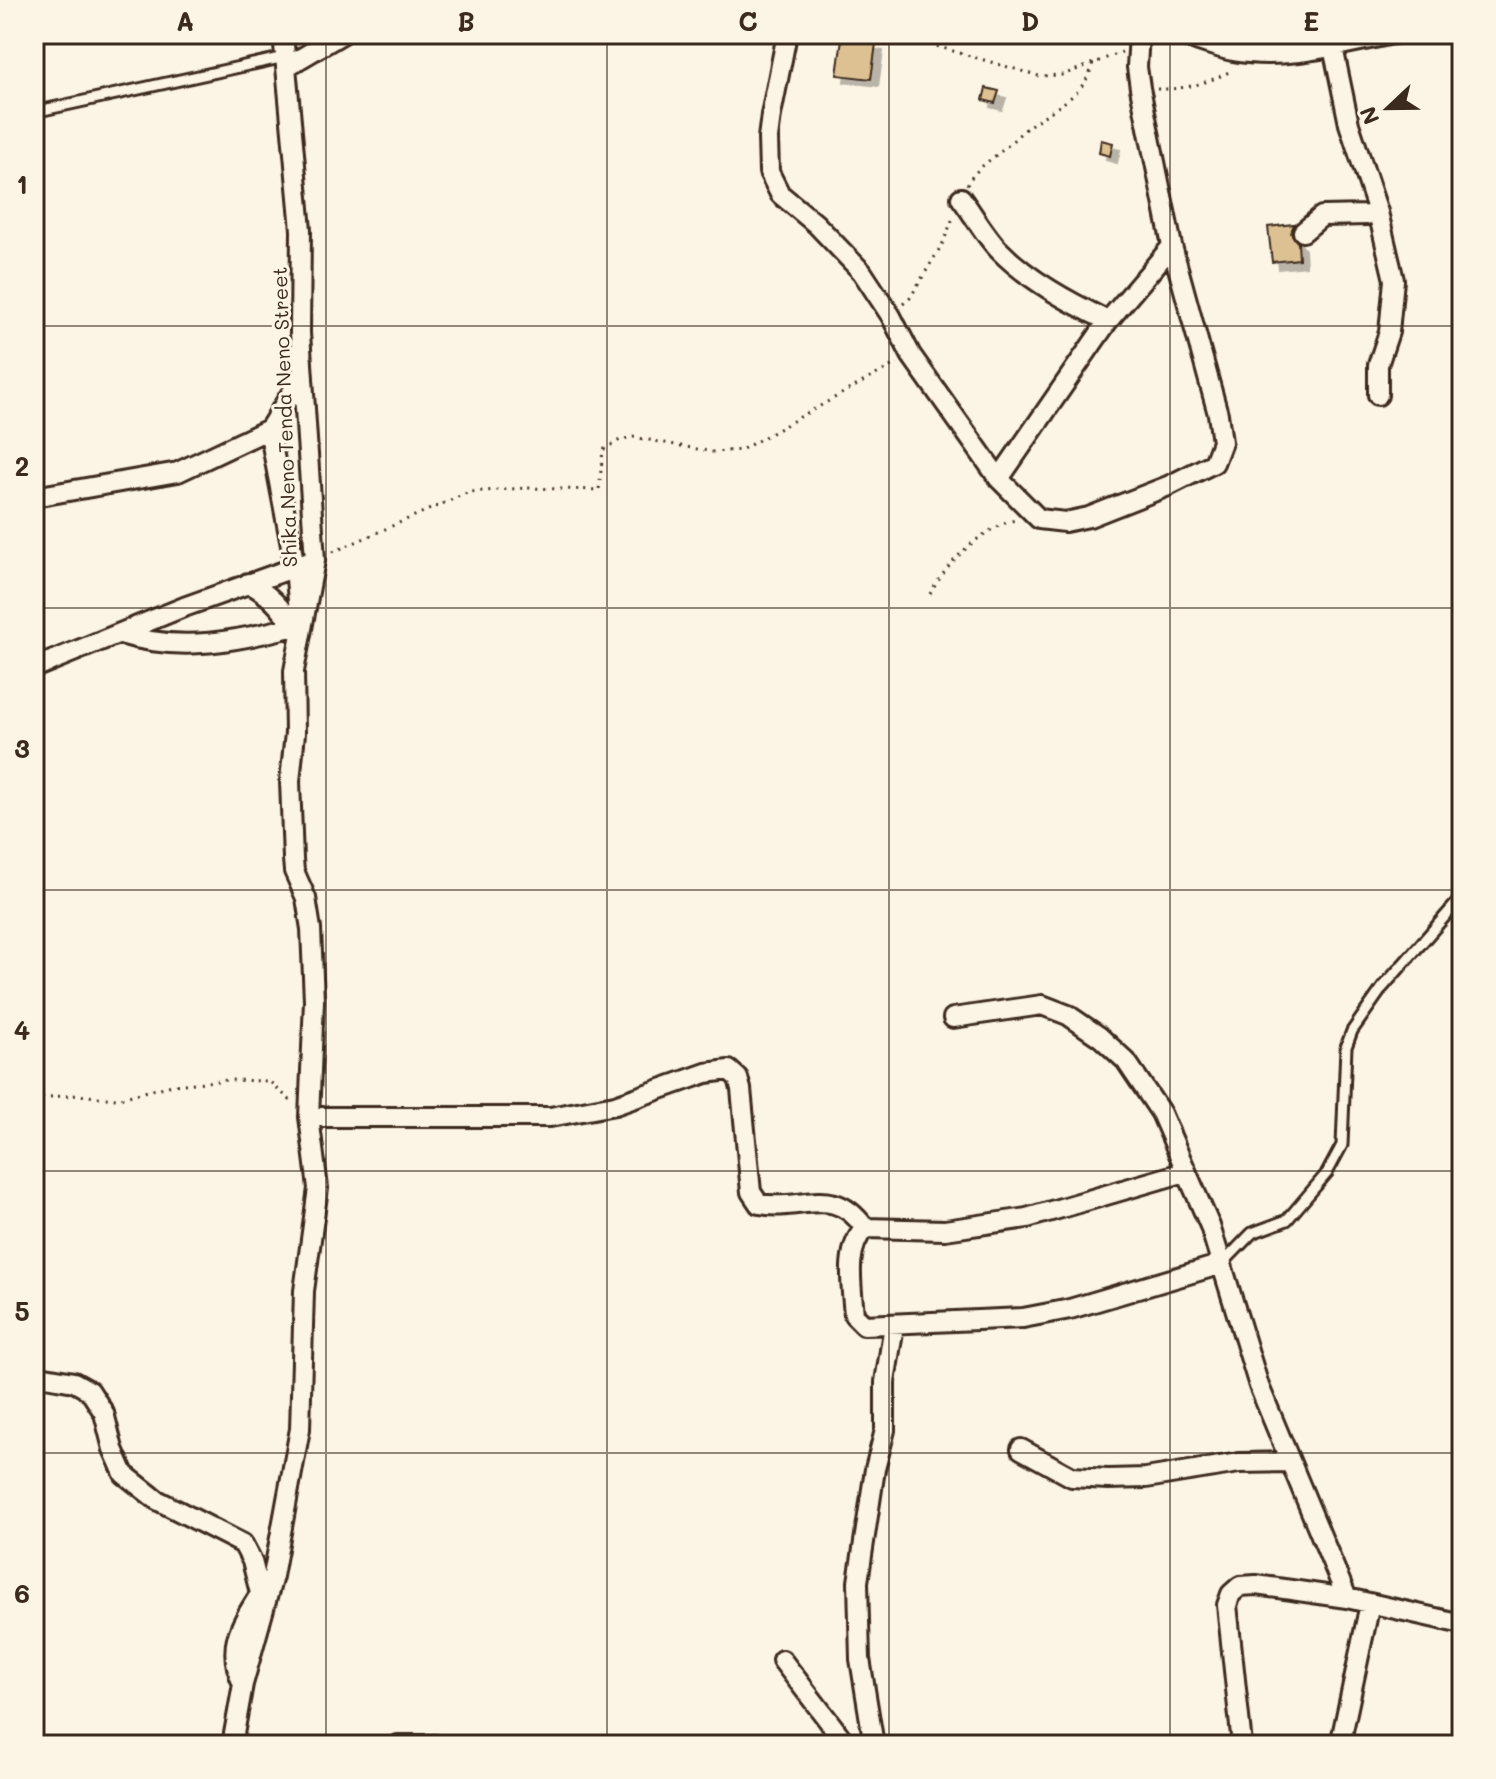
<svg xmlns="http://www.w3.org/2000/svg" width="1496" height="1779" viewBox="0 0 1496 1779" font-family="Mali,sans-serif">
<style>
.building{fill:#dec192;stroke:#3b2a1e;stroke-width:2;filter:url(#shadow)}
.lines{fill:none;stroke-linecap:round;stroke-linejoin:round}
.service-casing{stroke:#3b2a1e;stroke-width:15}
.minor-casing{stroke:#3b2a1e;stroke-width:24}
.path{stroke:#3b2a1e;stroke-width:3;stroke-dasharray:2 6;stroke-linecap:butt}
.service{stroke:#fcf5e5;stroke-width:9}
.minor{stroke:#fcf5e5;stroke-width:18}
.grid{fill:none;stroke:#3b2a1e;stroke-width:2;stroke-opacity:0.55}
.labels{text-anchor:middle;stroke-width:6;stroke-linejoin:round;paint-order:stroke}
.street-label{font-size:20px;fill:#3b2a1e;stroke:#fcf5e5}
.neatline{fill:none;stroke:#3b2a1e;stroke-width:3}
.grid-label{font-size:26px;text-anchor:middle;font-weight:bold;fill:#3b2a1e}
</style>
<defs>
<filter id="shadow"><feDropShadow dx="7" dy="7" stdDeviation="0" flood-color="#0004"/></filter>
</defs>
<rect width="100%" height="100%" fill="#fcf5e5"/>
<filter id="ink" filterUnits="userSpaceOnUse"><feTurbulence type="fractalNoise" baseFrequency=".0125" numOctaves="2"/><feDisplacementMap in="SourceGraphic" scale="16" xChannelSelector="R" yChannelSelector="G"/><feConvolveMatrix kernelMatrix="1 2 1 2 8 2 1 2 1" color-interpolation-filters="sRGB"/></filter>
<g filter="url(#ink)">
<path class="building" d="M842 39 876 44 871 79 837 75Z
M986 88 999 91 995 103 983 100Z
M1101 140 1113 143 1110 156 1099 153Z
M1294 224 1291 233 1298 243 1299 259 1272 262 1268 227Z"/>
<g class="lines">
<defs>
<path id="service" d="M34 112 285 57
M1222 1264 1252 1233 1287 1220 1327 1173 1342 1145 1346 1047 1352 1031 1383 987 1462 897"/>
<path id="minor" d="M787 34 771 115 768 138 769 172 780 194 816 224 862 272 891 316 911 355 999 479 1039 519 1065 522 1089 517 1168 486 1214 463 1222 442 1218 414 1172 246 1140 88 1137 67 1139 34
M1179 34C1196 40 1214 47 1233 51 1287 61 1342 44 1394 34
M1333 47 1349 124 1378 212 1394 280 1389 332 1378 365V395
M286 67 342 34
M961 198C973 214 984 234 998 249 1028 280 1069 302 1108 321
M1303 232 1322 216 1368 215 1378 212
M269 429 295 567 299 612
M999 479 1108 321 1172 246
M34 497 178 472 269 429 302 376
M248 583C268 593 282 607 293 627
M120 634C182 653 237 641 299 625
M34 668 184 607 315 560
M953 1018 1042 1005 1068 1015 1100 1037 1126 1061 1161 1113 1210 1226 1259 1386 1347 1598
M309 1117H550L615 1105 706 1073 729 1070 738 1078 741 1089 751 1192 759 1204C804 1212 833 1183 865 1228
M1185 1172 1027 1218 945 1230 865 1228C844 1250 852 1287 854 1315L864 1325 1023 1318 1070 1309 1222 1264
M34 1375 74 1382 90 1391 104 1413 113 1449 124 1474 157 1500 243 1544 252 1561 260 1593
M1021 1449 1072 1477 1108 1479 1146 1478 1239 1463 1290 1462
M782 1660 847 1745
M243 1684C225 1646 241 1624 262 1591
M232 1745 243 1684 273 1576 300 1429 304 1291 318 1188 309 1117 314 1001 311 929 306 898 294 871 293 859 290 781 295 733 294 671 315 560 300 333 301 230 283 34
M398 1745H435
M874 1745 860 1659 858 1582 875 1469 885 1430V1382L894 1325
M1242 1745 1227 1605 1231 1594 1240 1586 1256 1585 1347 1598 1462 1624
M1340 1745 1370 1604"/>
</defs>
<use href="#service" class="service-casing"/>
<use href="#minor" class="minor-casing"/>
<path class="path" d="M858 34 922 42 1039 76 1063 75 1122 52
M1157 89C1186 90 1207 83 1233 70
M967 185C976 167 992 160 1006 147 1014 140 1021 132 1029 126 1053 108 1086 96 1093 62
M903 304 910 298 943 243 953 218
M333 552 469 492 526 488 599 490 603 450 620 440 633 437 713 452 741 450 897 363
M930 594C948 562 979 530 1015 520
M34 1098 78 1095 116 1099 172 1085 228 1080 269 1081 291 1101"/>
<use href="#service" class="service"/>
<use href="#minor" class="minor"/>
</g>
</g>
<path class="grid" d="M326 34V1745M607 34V1745M889 34V1745M1170 34V1745M34 326H1462M34 608H1462M34 890H1462M34 1171H1462M34 1453H1462"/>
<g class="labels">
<g class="street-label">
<text transform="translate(285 417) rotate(-92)" y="7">Shika Neno Tenda Neno Street</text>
</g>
</g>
<rect width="1496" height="1779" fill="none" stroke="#fcf5e5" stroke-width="88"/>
<g transform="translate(1388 108) rotate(248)" stroke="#fcf5e5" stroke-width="6" paint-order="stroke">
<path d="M0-6L14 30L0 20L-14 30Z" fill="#3b2a1e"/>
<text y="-12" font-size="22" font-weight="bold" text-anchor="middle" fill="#3b2a1e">N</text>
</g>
<rect x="44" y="44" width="1408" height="1691" class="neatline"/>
<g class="grid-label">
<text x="185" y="31">A</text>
<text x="466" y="31">B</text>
<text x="748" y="31">C</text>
<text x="1030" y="31">D</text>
<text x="1311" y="31">E</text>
<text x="22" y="194">1</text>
<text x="22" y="476">2</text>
<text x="22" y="758">3</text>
<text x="22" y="1040">4</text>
<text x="22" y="1321">5</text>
<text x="22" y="1603">6</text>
</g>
</svg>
